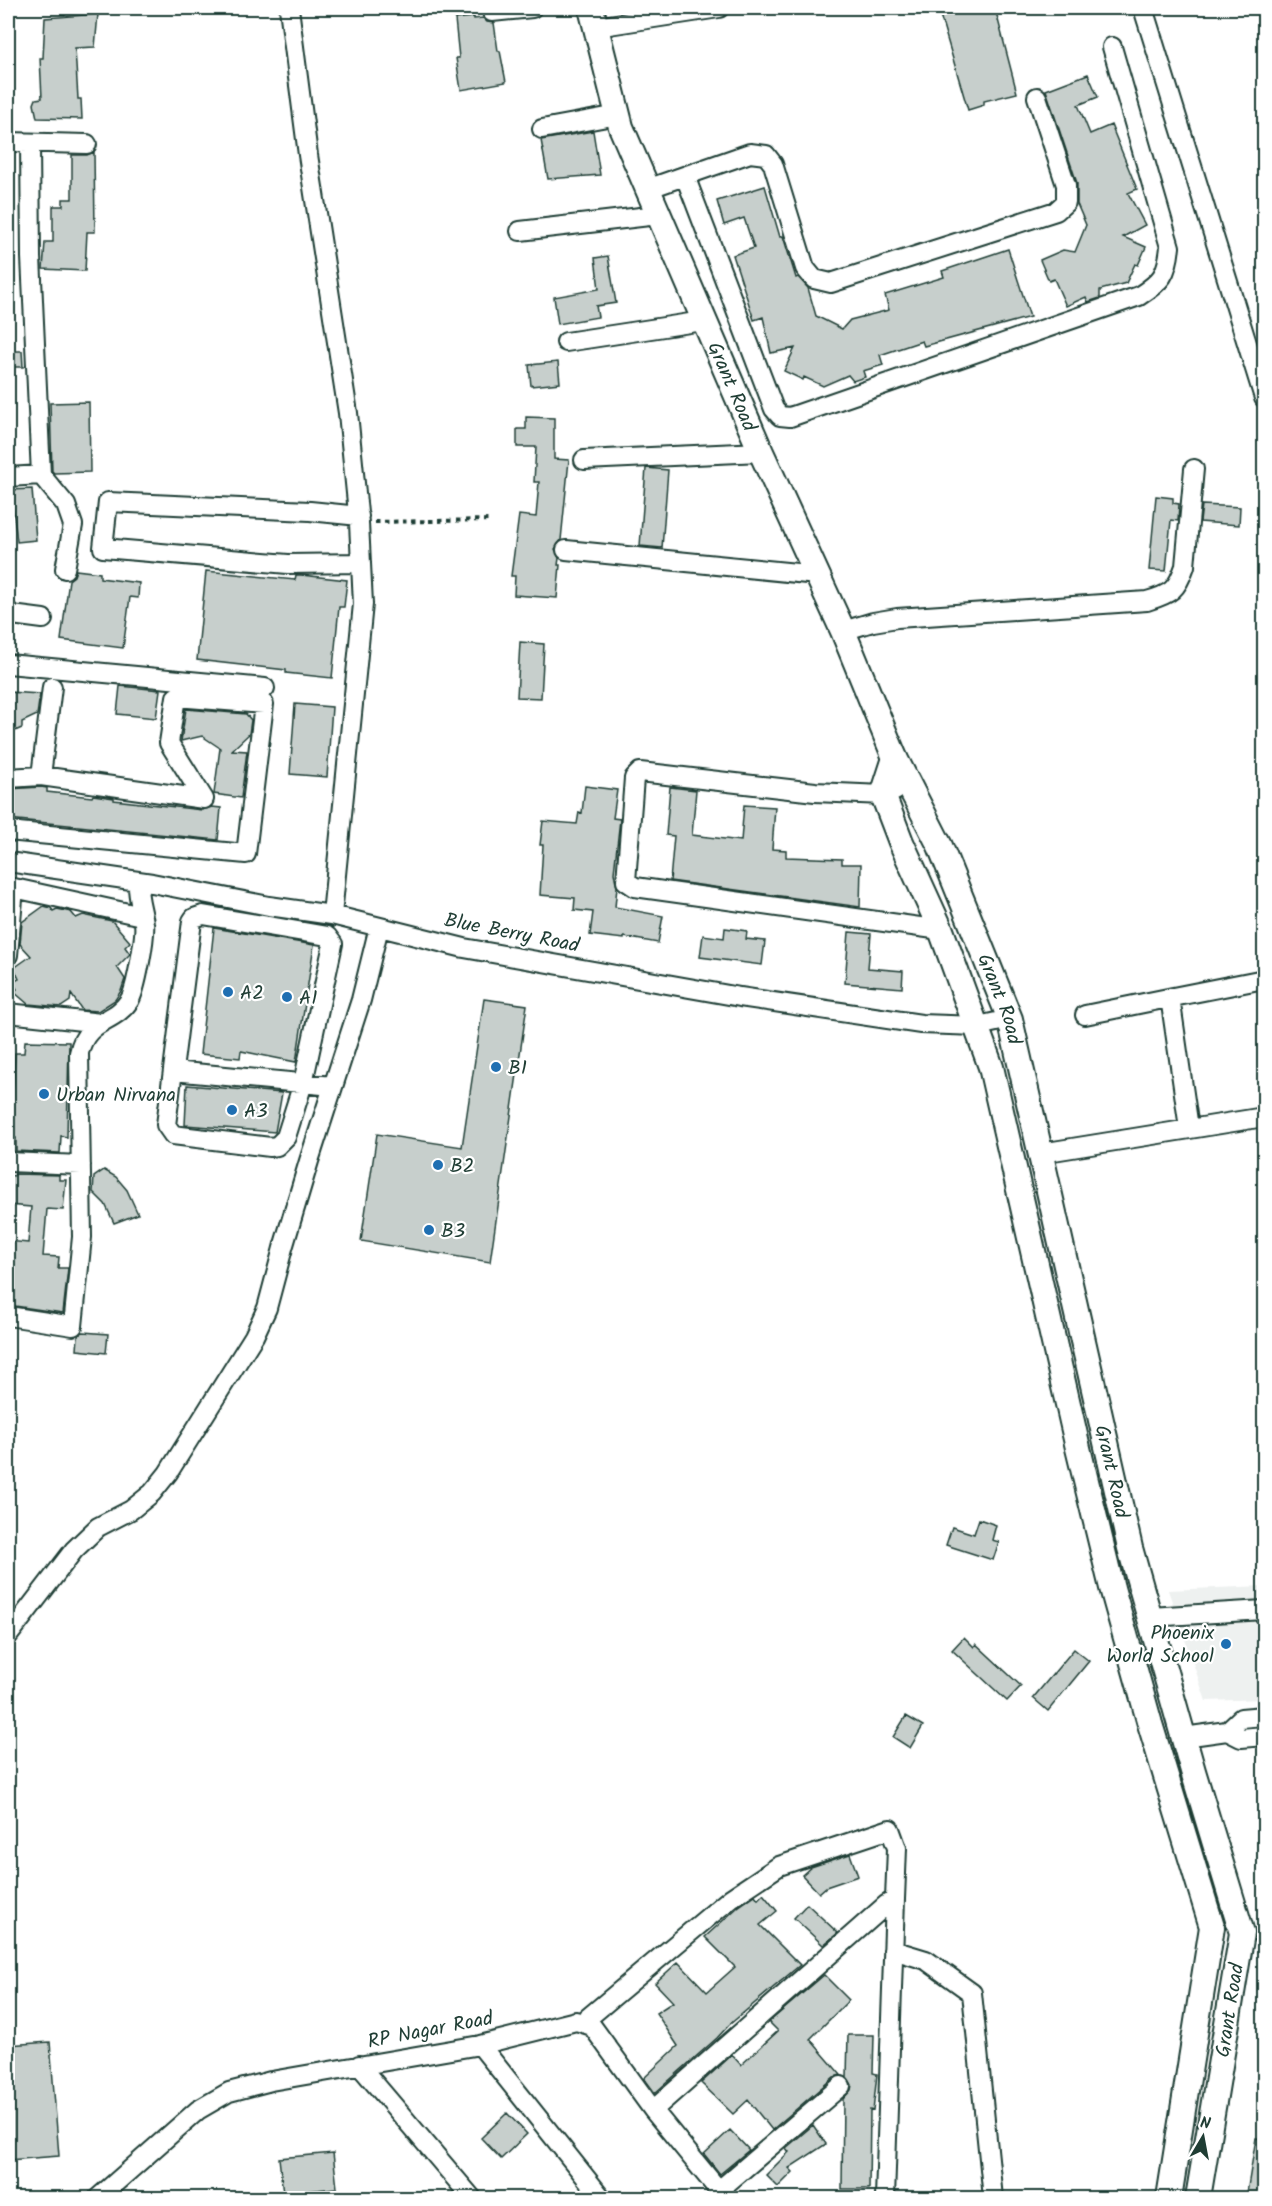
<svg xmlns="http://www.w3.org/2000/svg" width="1272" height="2206" viewBox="0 0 1272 2206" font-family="Kalam,sans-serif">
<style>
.built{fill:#eef1f0}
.building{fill:#c7cfcc;stroke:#1f3d34;stroke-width:1.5}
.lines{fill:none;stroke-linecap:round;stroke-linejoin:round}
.minor-casing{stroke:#1f3d34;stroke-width:22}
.major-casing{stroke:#1f3d34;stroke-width:28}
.path{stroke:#1f3d34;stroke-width:4;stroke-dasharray:4.5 4.5;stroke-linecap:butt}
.minor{stroke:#fff;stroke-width:18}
.major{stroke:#fff;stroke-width:24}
.poi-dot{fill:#1f6fb2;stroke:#fff;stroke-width:2}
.labels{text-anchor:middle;stroke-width:4.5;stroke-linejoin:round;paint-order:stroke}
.street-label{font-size:20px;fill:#1f3d34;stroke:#fff}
.poi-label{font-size:20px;fill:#1f3d34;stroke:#fff;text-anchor:start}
</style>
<rect width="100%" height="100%" fill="#fff"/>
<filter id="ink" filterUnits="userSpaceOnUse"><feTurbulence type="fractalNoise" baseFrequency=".0167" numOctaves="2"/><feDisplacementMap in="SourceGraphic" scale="12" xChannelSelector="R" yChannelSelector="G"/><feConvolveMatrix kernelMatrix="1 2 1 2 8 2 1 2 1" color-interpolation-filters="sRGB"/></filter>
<g filter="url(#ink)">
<path class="built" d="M1264 1586V1699L1206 1701 1168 1590Z"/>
<path class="building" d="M938 8H995L1017 93 984 101V105L968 110Z
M98 14 95 47 75 48 78 99H81L82 119 37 118 34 104 36 99 42 98 40 58H43L45 18Z
M474 17V19L483 18 487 22 494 23 498 51H500L506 82 461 90 456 58H459L455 19Z
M1088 74 1098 97 1078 105 1090 134 1111 125 1137 189 1128 193 1145 225 1123 237 1146 247 1138 265 1135 264 1126 283 1100 290V298L1088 302 1086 297 1066 306 1054 279 1049 281 1040 260 1063 250 1075 252 1086 225 1077 204V183L1046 90Z
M593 131 600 175 548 179 541 140Z
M94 152 95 232H87L85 271 43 269 45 242H53V206H63V199H72V155H87Z
M765 186 780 237 783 236 796 278 798 277 808 288 816 316 842 329 850 320 889 310 885 295 944 277 942 271 1008 249 1030 317 924 346 922 341 880 355 883 365 863 371 865 377 853 381 848 375 823 386 804 377 803 380 784 371 795 348 771 353 763 317 754 320 733 255 754 248 744 218 724 225 717 201Z
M608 256 616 303 596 306 598 317 558 324 554 297 599 289 595 258Z
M8 351H22L23 367H8Z
M558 362 560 383 531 386 529 365Z
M89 402 90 472 54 473 52 471 50 403Z
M526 417 554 418V459L569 460 561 540 555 549 559 558 558 565H560L557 598 514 595 515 576H511L519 515 536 517 539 482H534L536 447H517V429H526Z
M646 468 668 470 662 548 640 546Z
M32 489 36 540 17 542 11 490Z
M1156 496 1173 498V503L1179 504 1178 521 1171 520 1166 571 1149 570Z
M1202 505 1240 507 1239 525 1200 522Z
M76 570 100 573V578L139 583 138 598 130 597 123 648 61 640 69 580 74 576Z
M206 571 295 580 296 575H301L347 580 344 607H339L332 678 286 673V670L197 660Z
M520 642 544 644 541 698 517 697Z
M120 686 160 690 156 718 117 714Z
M8 692 40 694 37 715 22 722V728L8 734Z
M295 704 332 707 327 777 290 774Z
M186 709 246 714 251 720 249 734 232 750 247 751 241 798 214 794 220 748 202 736 181 741Z
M585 786 617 790 613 818 620 819 614 873 617 887 615 907 663 916 658 943 624 937V939L590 935 593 912 574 910 575 898 540 895 543 845H540L543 821 577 824 579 812 582 813Z
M41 787 47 788V792L92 797 93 795 114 798V800L202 810 212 807 221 808 218 840 8 819V789Z
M670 787 696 790 692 835 741 841 744 805 775 807 772 849 786 850V857L842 859V864H861L860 907 670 881 674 836 666 835Z
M44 906 51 908 53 911 57 909 71 912 76 918 83 915 112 921 130 942 125 947 130 954 117 967 125 979 121 991 115 1000 98 1011 82 1010 71 994 70 1001 61 1007 28 1004 14 992 17 989 13 982 19 979 14 968 31 956 20 944 22 922Z
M214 928 314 945 296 1062 241 1051 240 1058 200 1054Z
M725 928 747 931 746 939 765 941 762 965 700 957 703 935 724 938Z
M849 932 871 934 868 968 903 971 902 988 845 983Z
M484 999 527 1005 490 1262 361 1241 377 1134 462 1147Z
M25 1041 69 1042 67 1137 61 1136 60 1153 16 1151V1138H11L15 1053H24Z
M187 1085 282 1093 275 1132 185 1125Z
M104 1170 116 1177 127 1190 138 1214 114 1223 105 1204 93 1192 94 1177Z
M15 1174 59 1175V1180H66L63 1210 47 1209 43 1256 59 1257 58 1268H68L63 1313 8 1305V1241L28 1243 31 1207 8 1205V1175L14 1176Z
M83 1332 108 1334 106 1353 77 1350 78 1336Z
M979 1519 996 1525 992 1540 999 1542 993 1560 946 1545 952 1527 974 1534Z
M964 1637 974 1647 976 1644 1021 1686 1007 1701 952 1650Z
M1074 1649 1089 1661 1048 1711 1033 1698Z
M906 1716 923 1726 910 1748 893 1737Z
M850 1854 858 1876 826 1887 819 1893 802 1875 811 1867Z
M763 1894 777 1911 760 1925 800 1965 729 2025 717 2038 655 2093 644 2078 678 2046 656 2013 673 2002 655 1983 678 1962 707 1992 735 1967 705 1937 738 1907 755 1895 758 1899Z
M807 1904 838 1933 823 1945 794 1918Z
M824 1975 849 2000 810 2039 841 2075 834 2077 772 2130 748 2100 733 2114 701 2083 732 2055 741 2065 778 2031 769 2022Z
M848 2035H874L873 2073 877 2074 873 2111 870 2110 869 2189H842L843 2099 851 2090 852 2085 847 2077Z
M50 2042 59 2156 8 2160V2045Z
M507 2113 527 2134 501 2159 481 2138Z
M813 2125 826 2144 789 2168 793 2172 778 2187 766 2175 789 2152 786 2148Z
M730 2130 749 2150 720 2174 704 2154Z
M1256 2138 1264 2139V2199H1246Z
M333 2153 337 2188 283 2193 279 2158Z"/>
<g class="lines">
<defs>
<path id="minor" d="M289 8 308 155 348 413 359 523 363 604 332 915
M1143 8 1264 398
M492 12 532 8
M596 27 719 8
M542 129 618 115
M8 142 87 144
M30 143 31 257 41 475 66 505 73 525 65 569
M685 176 774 409 780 416 790 417 1139 296C1162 281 1167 275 1170 247L1112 47
M647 189 750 153 766 155 773 164 805 268 814 279 831 283 1056 211 1066 202V185L1037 97
M520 231 658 215
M566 342 703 321
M584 460 761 452
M8 477 41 475
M359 516 310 511 108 502 103 548 288 564 361 563
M566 550 817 575
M8 611 12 615 43 619
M843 631 873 622 897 618 1147 601C1171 594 1177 590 1185 566L1194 469
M8 664 265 688
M41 776 52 687
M8 778 41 776 204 799
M895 791 883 795 815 792 640 772 634 778 626 881 635 887 941 930
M8 831 246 854 264 704 176 697 169 743 204 799
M8 862 152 883 269 906 332 915 464 948 740 997 921 1024 978 1026 1010 1019
M203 915 327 936 333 944 303 1083 286 1137 277 1146 270 1147 173 1135 166 1125 192 921 194 918Z
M8 955 14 888 142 916
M8 1013 101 1023
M1085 1015 1173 997
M173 1071 333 1086
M1189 1128 1171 1004 1173 997 1264 979
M1041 1153 1264 1117
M8 1162 81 1165
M8 1316 73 1326 82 1237 79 1053C86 1019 114 1024 129 1001 136 991 146 934 144 923 142 908 137 897 138 881
M1150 1617 1264 1610
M8 1636 74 1550 98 1527 131 1510 152 1493 168 1473 254 1336 267 1308 283 1248 309 1161 361 1000 379 927
M1264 1716 1241 1718 1227 1731 1241 1738 1264 1736
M1184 1737 1227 1731
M893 1950 926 1960 972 1993 993 2198
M583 2022 731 1898 779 1866 890 1829 897 1848 895 1899 886 1905 653 2110
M480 2045 602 2198
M359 2065 472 2198
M718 2191 841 2086
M98 2198 198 2110 229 2092 271 2081 480 2045 576 2021 592 2026 653 2110 725 2198
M885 2198 895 1899"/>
<g id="major">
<path id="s1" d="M591 8 621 127 761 452 843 631 895 758 940 846 1010 1019 1130 1548 1193 1771 1242 1933 1198 2198"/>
<path d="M895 758 883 795 901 842 941 930 991 1067 1078 1448 1112 1588 1150 1724 1212 1927 1169 2198"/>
</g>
</defs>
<use href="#minor" class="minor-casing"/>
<use href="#major" class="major-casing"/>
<path class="path" d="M375 522 491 520"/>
<use href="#minor" class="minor"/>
<use href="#major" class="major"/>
</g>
</g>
<g class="poi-dot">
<circle cx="228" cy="992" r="6"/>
<circle cx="287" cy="997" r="6"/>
<circle cx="496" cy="1067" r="6"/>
<circle cx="44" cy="1094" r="6"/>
<circle cx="232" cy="1110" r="6"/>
<circle cx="438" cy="1165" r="6"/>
<circle cx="429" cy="1230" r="6"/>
<circle cx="1226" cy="1644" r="6"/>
</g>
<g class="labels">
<g class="street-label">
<text dy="7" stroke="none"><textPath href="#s1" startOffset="405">Grant Road</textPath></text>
<text transform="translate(512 932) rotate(11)" y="7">Blue Berry Road</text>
<text dy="7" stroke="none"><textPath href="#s1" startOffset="1074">Grant Road</textPath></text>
<text dy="7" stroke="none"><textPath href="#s1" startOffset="1560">Grant Road</textPath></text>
<text transform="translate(1229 2010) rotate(-81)" y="7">Grant Road</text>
<text transform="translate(430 2029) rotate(-11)" y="7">RP Nagar Road</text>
</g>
<g class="poi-label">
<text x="240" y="999">A2</text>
<text x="299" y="1004">A1</text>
<text x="508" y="1074">B1</text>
<text x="56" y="1101">Urban Nirvana</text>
<text x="244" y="1117">A3</text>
<text x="450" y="1172">B2</text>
<text x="441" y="1237">B3</text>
<text x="1214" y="1639" text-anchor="end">Phoenix<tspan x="1214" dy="23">World School</tspan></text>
</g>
</g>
<rect width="1272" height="2206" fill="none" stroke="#fff" stroke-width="30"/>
<rect x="15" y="15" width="1242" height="2176" fill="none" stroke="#1f3d34" stroke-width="2" filter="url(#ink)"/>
<g transform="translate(1203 2137) rotate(10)" stroke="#ffffff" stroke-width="4.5" paint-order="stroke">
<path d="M0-4.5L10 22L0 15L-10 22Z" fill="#1f3d34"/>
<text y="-9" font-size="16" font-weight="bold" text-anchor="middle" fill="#1f3d34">N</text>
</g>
</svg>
